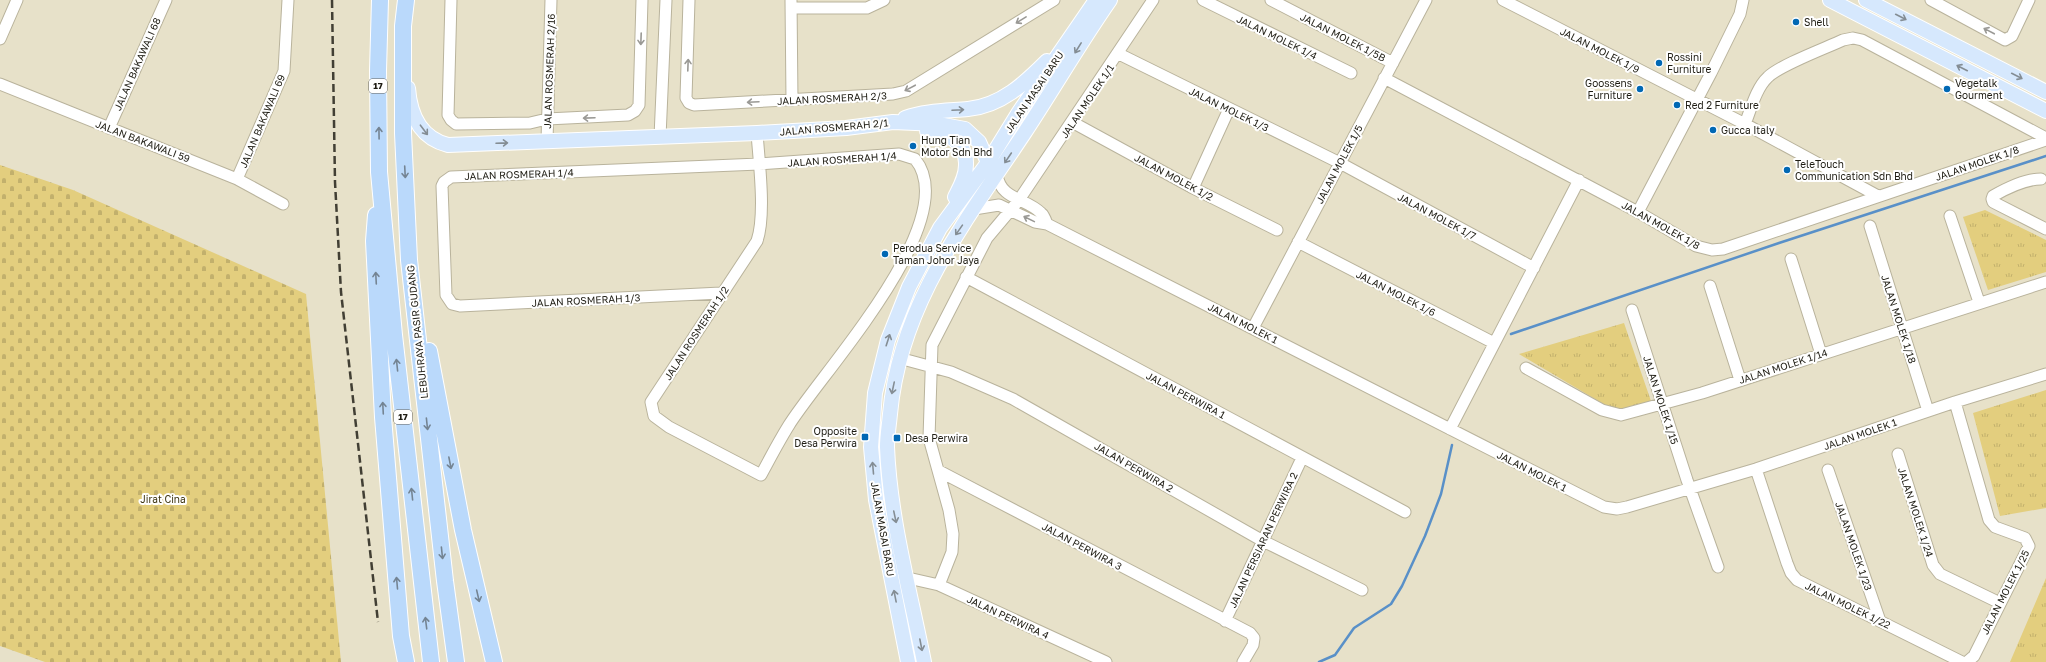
<svg xmlns="http://www.w3.org/2000/svg" width="2046" height="662" viewBox="0 0 2046 662" font-family="'Golos Text',sans-serif">
<style>
.grass{fill:url(#grass-tufts)}
.cemetery{fill:url(#cemetery-stones)}
.lines{fill:none;stroke-linecap:round;stroke-linejoin:round}
.stream{stroke:#5990c8;stroke-width:2.5}
.minor-casing{stroke:#b9b39c;stroke-width:13}
.major-casing{stroke:#fff;stroke-width:16}
.highway-casing{stroke:#fff;stroke-width:18}
.minor{stroke:#fff;stroke-width:11}
.major{stroke:#d6e8fd;stroke-width:14}
.highway{stroke:#bad9fb;stroke-width:16}
.rail{stroke:#423f34;stroke-width:2.5;stroke-dasharray:8 4;stroke-linecap:butt}
.oneway{stroke:#848d94}
.oneway2{stroke:#9a9995}
.oneway3{stroke:#748493}
.poi-dot{fill:#0168b4;stroke:#fff;stroke-width:1.5}
.labels{text-anchor:middle;stroke-width:4;stroke-linejoin:round;paint-order:stroke}
.shield{fill:#fff;stroke:#62615a;stroke-width:1}
.shield-label{font-size:9px;font-weight:bold;fill:#1f1d14}
.poi-label{font-size:10px;fill:#1f1d14;stroke:#fff;text-anchor:start}
.street-label{font-size:10px;fill:#1f1d14;stroke:#fff}
.park-label{font-size:10px;fill:#3d3411;stroke:#fff}
</style>
<defs>
<pattern id="grass-tufts" width="24" height="20" patternUnits="userSpaceOnUse"><rect width="24" height="20" fill="#e3ce7e"/><path d="M3 7l-1-3M5 7V3M7 7l1-3M15 17l-1-3M17 17v-4M19 17l1-3" fill="none" stroke="#c2b06c"/></pattern>
<pattern id="cemetery-stones" width="16" height="16" patternUnits="userSpaceOnUse"><rect width="16" height="16" fill="#e3ce7e"/><path d="M2 7V4a2 2 0 0 1 4 0v3zM10 15v-3a2 2 0 0 1 4 0v3z" fill="#c2b06c"/></pattern>
</defs>
<rect width="100%" height="100%" fill="#e7e1c9"/>
<path class="grass" d="M1985 210 2046 240V272L1988 290 1963 217Z
M1624 323 1651 401 1617 412 1519 354Z
M2046 390V508L2000 516 1973 413Z
M2046 578V662H2010Z"/>
<path class="cemetery" d="M0 165 73 190 306 294 341 662H45L0 646Z"/>
<g class="lines">
<path class="stream" d="M1511 334 1779 243 2046 156
M1319 662 1335 655 1354 628 1391 604 1402 586 1425 536 1441 494 1452 445"/>
<defs>
<path id="minor" d="M451 0 448 115 451 120 456 124 530 123 547 119 628 115 635 111 639 105 642 0
M689 0 686 98 689 103 694 105 893 94 906 91 1054 0
M791 0 792 100
M1203 0 1351 73
M1271 0 1393 63
M1503 0 1745 124 1878 196
M1931 0 2005 40 2012 36 2029 0
M791 8H867L884 0
M0 39 17 0
M1119 54 1340 163 1534 268
M1384 78 1638 212 1696 246 1712 250 1723 249 2046 140
M0 84 237 179 283 204
M1072 122 1193 188 1277 230
M1745 124C1751 109 1756 88 1768 77 1780 65 1826 48 1843 40L1853 38 1862 40 2046 138
M109 128 166 0
M660 137 666 0
M547 141 551 0
M997 175C1001 200 1026 198 1041 213 1044 215 1046 221 1047 224
M237 179 284 71 288 0
M2041 179C2025 179 2007 188 1993 196L1992 199 1993 202 2046 229
M1193 188 1229 109
M974 209 999 205 1035 222 1047 224 1578 494 1604 507 1617 509 1627 507 1756 469 1955 402 2046 374
M1638 212 1711 73 1740 14 1743 0
M1950 216 1979 302
M1870 226 1928 411
M1298 242 1494 343
M1791 259 1821 354
M966 277 1405 512
M1710 286 1740 380
M721 293 460 306 452 304 446 295 442 186 444 182 451 177 759 164 899 154 915 159C965 220 822 372 789 425 779 441 770 458 761 475L669 427 654 416 651 402 757 241C766 215 759 162 757 133
M1632 310 1687 480 1718 567
M1253 328 1426 0
M899 358 951 372 1013 399 1263 541 1362 590
M1526 368 1602 410 1621 415 1702 393 2046 282
M1955 402 1989 520 1995 527 2025 538 2029 546 1974 656 1967 662
M1450 429 1579 180
M1898 454 1933 565 1940 574 2000 603
M1756 469 1787 563 1791 573 1797 580 1962 662
M1828 470 1880 621
M939 471 1250 633 1254 638 1253 645 1243 662
M908 578 939 585 1106 662
M939 585 952 552 953 534 949 510 929 438 932 345 987 238 1019 200 1153 0
M1225 621 1302 458"/>
<path id="major" d="M1830 0 2046 111
M1866 0 2046 92
M408 88C410 115 420 138 448 145L757 133 846 128 893 122 938 124 965 129 979 142 990 167
M905 118C925 111 946 111 968 109 1001 106 1025 83 1047 61
M927 131C946 131 967 143 966 165 966 177 960 187 955 197
M908 662 876 500 871 447 875 393 888 340 909 287 940 228 987 164 1019 112 1096 0
M924 662C910 591 890 519 887 447 887 436 889 425 890 414 900 303 966 221 1025 132 1054 88 1080 43 1110 0"/>
<path id="highway" d="M380 0 378 71 379 172 394 335 431 662
M406 0 403 26V133L409 260 445 581 456 662
M376 215 374 241 383 417 401 636 406 662
M429 351 463 530 494 662"/>
</defs>
<use href="#minor" class="minor-casing"/>
<use href="#major" class="major-casing"/>
<use href="#highway" class="highway-casing"/>
<use href="#minor" class="minor"/>
<use href="#major" class="major"/>
<use href="#highway" class="highway"/>
<path class="rail" d="M332 0 335 182 341 292 378 622"/>
</g>
<defs><path id="oneway-shaft" d="M-6 0H5M1.5-3L5.5 0L1.5 3" fill="none" stroke-width="1.6" stroke-linecap="round" stroke-linejoin="round"/></defs>
<g class="oneway">
<use href="#oneway-shaft" transform="translate(1901 17) rotate(27)"/>
<use href="#oneway-shaft" transform="translate(1078 48) rotate(122)"/>
<use href="#oneway-shaft" transform="translate(1962 68) rotate(-153)"/>
<use href="#oneway-shaft" transform="translate(2017 76) rotate(27)"/>
<use href="#oneway-shaft" transform="translate(958 110) rotate(-3)"/>
<use href="#oneway-shaft" transform="translate(424 130) rotate(53)"/>
<use href="#oneway-shaft" transform="translate(502 143) rotate(-2)"/>
<use href="#oneway-shaft" transform="translate(1008 158) rotate(124)"/>
<use href="#oneway-shaft" transform="translate(959 230) rotate(125)"/>
<use href="#oneway-shaft" transform="translate(888 340) rotate(-72)"/>
<use href="#oneway-shaft" transform="translate(893 388) rotate(102)"/>
<use href="#oneway-shaft" transform="translate(873 468) rotate(-95)"/>
<use href="#oneway-shaft" transform="translate(895 517) rotate(78)"/>
<use href="#oneway-shaft" transform="translate(895 596) rotate(-101)"/>
<use href="#oneway-shaft" transform="translate(921 645) rotate(79)"/>
</g>
<g class="oneway2">
<use href="#oneway-shaft" transform="translate(1021 20) rotate(148)"/>
<use href="#oneway-shaft" transform="translate(1989 31) rotate(-152)"/>
<use href="#oneway-shaft" transform="translate(641 39) rotate(92)"/>
<use href="#oneway-shaft" transform="translate(688 65) rotate(-88)"/>
<use href="#oneway-shaft" transform="translate(910 88) rotate(152)"/>
<use href="#oneway-shaft" transform="translate(753 102) rotate(177)"/>
<use href="#oneway-shaft" transform="translate(589 118) rotate(178)"/>
<use href="#oneway-shaft" transform="translate(1029 219) rotate(-154)"/>
</g>
<g class="oneway3">
<use href="#oneway-shaft" transform="translate(379 133) rotate(-91)"/>
<use href="#oneway-shaft" transform="translate(405 172) rotate(87)"/>
<use href="#oneway-shaft" transform="translate(376 278) rotate(-93)"/>
<use href="#oneway-shaft" transform="translate(397 365) rotate(-96)"/>
<use href="#oneway-shaft" transform="translate(383 408) rotate(-93)"/>
<use href="#oneway-shaft" transform="translate(427 424) rotate(84)"/>
<use href="#oneway-shaft" transform="translate(450 463) rotate(79)"/>
<use href="#oneway-shaft" transform="translate(412 494) rotate(-96)"/>
<use href="#oneway-shaft" transform="translate(442 553) rotate(84)"/>
<use href="#oneway-shaft" transform="translate(397 583) rotate(-95)"/>
<use href="#oneway-shaft" transform="translate(478 596) rotate(77)"/>
<use href="#oneway-shaft" transform="translate(426 623) rotate(-97)"/>
</g>
<g class="poi-dot">
<circle cx="1796" cy="22" r="4"/>
<circle cx="1659" cy="63" r="4"/>
<circle cx="1640" cy="89" r="4"/>
<circle cx="1947" cy="89" r="4"/>
<circle cx="1677" cy="105" r="4"/>
<circle cx="1713" cy="130" r="4"/>
<circle cx="913" cy="146" r="4"/>
<circle cx="1787" cy="170" r="4"/>
<circle cx="885" cy="254" r="4"/>
<rect x="861" y="433" width="8" height="8" rx="2"/>
<rect x="893" y="434" width="8" height="8" rx="2"/>
</g>
<g class="labels">
<g class="shield">
<rect x="369" y="79" width="18" height="14" rx="3"/>
<rect x="394" y="410" width="18" height="14" rx="3"/>
</g>
<g class="shield-label">
<text x="378" y="89">17</text>
<text x="403" y="420">17</text>
</g>
<g class="poi-label">
<text x="1804" y="26">Shell</text>
<text x="1667" y="61">Rossini<tspan x="1667" dy="12">Furniture</tspan></text>
<text x="1632" y="87" text-anchor="end">Goossens<tspan x="1632" dy="12">Furniture</tspan></text>
<text x="1955" y="87">Vegetalk<tspan x="1955" dy="12">Gourment</tspan></text>
<text x="1685" y="109">Red 2 Furniture</text>
<text x="1721" y="134">Gucca Italy</text>
<text x="921" y="144">Hung Tian<tspan x="921" dy="12">Motor Sdn Bhd</tspan></text>
<text x="1795" y="168">TeleTouch<tspan x="1795" dy="12">Communication Sdn Bhd</tspan></text>
<text x="893" y="252">Perodua Service<tspan x="893" dy="12">Taman Johor Jaya</tspan></text>
<text x="857" y="435" text-anchor="end">Opposite<tspan x="857" dy="12">Desa Perwira</tspan></text>
<text x="905" y="442">Desa Perwira</text>
</g>
<g class="street-label">
<text transform="translate(1277 37) rotate(26)" y="4">JALAN MOLEK 1/4</text>
<text transform="translate(1343 37) rotate(27)" y="4">JALAN MOLEK 1/5B</text>
<text transform="translate(1600 50) rotate(27)" y="4">JALAN MOLEK 1/9</text>
<text transform="translate(137 64) rotate(-66)" y="4">JALAN BAKAWALI 68</text>
<text transform="translate(549 71) rotate(-88)" y="4">JALAN ROSMERAH 2/16</text>
<text transform="translate(1034 92) rotate(-56)" y="4">JALAN MASAI BARU</text>
<text transform="translate(832 98) rotate(-3)" y="4">JALAN ROSMERAH 2/3</text>
<text transform="translate(1087 101) rotate(-56)" y="4">JALAN MOLEK 1/1</text>
<text transform="translate(1229 109) rotate(26)" y="4">JALAN MOLEK 1/3</text>
<text transform="translate(262 121) rotate(-67)" y="4">JALAN BAKAWALI 69</text>
<text transform="translate(834 127) rotate(-5)" y="4">JALAN ROSMERAH 2/1</text>
<text transform="translate(143 141) rotate(21)" y="4">JALAN BAKAWALI 59</text>
<text transform="translate(842 159) rotate(-4)" y="4">JALAN ROSMERAH 1/4</text>
<text transform="translate(1977 163) rotate(-19)" y="4">JALAN MOLEK 1/8</text>
<text transform="translate(1339 164) rotate(-62)" y="4">JALAN MOLEK 1/5</text>
<text transform="translate(519 174) rotate(-2)" y="4">JALAN ROSMERAH 1/4</text>
<text transform="translate(1174 177) rotate(28)" y="4">JALAN MOLEK 1/2</text>
<text transform="translate(1437 216) rotate(28)" y="4">JALAN MOLEK 1/7</text>
<text transform="translate(1661 225) rotate(29)" y="4">JALAN MOLEK 1/8</text>
<text transform="translate(1396 293) rotate(27)" y="4">JALAN MOLEK 1/6</text>
<text transform="translate(586 300) rotate(-3)" y="4">JALAN ROSMERAH 1/3</text>
<text transform="translate(1899 319) rotate(72)" y="4">JALAN MOLEK 1/18</text>
<text transform="translate(1243 323) rotate(27)" y="4">JALAN MOLEK 1</text>
<text transform="translate(417 332) rotate(-96)" y="4">LEBUHRAYA PASIR GUDANG</text>
<text transform="translate(696 333) rotate(-57)" y="4">JALAN ROSMERAH 1/2</text>
<text transform="translate(1783 366) rotate(-18)" y="4">JALAN MOLEK 1/14</text>
<text transform="translate(1186 395) rotate(28)" y="4">JALAN PERWIRA 1</text>
<text transform="translate(1661 400) rotate(72)" y="4">JALAN MOLEK 1/15</text>
<text transform="translate(1860 434) rotate(-19)" y="4">JALAN MOLEK 1</text>
<text transform="translate(1134 467) rotate(30)" y="4">JALAN PERWIRA 2</text>
<text transform="translate(1532 471) rotate(27)" y="4">JALAN MOLEK 1</text>
<text transform="translate(1916 512) rotate(72)" y="4">JALAN MOLEK 1/24</text>
<text transform="translate(883 529) rotate(80)" y="4">JALAN MASAI BARU</text>
<text transform="translate(1263 540) rotate(-65)" y="4">JALAN PERSIARAN PERWIRA 2</text>
<text transform="translate(1082 546) rotate(28)" y="4">JALAN PERWIRA 3</text>
<text transform="translate(1854 546) rotate(71)" y="4">JALAN MOLEK 1/23</text>
<text transform="translate(2005 592) rotate(-63)" y="4">JALAN MOLEK 1/25</text>
<text transform="translate(1848 605) rotate(26)" y="4">JALAN MOLEK 1/22</text>
<text transform="translate(1008 617) rotate(25)" y="4">JALAN PERWIRA 4</text>
</g>
<g class="park-label">
<text x="163" y="503">Jirat Cina</text>
</g>
</g>
</svg>
